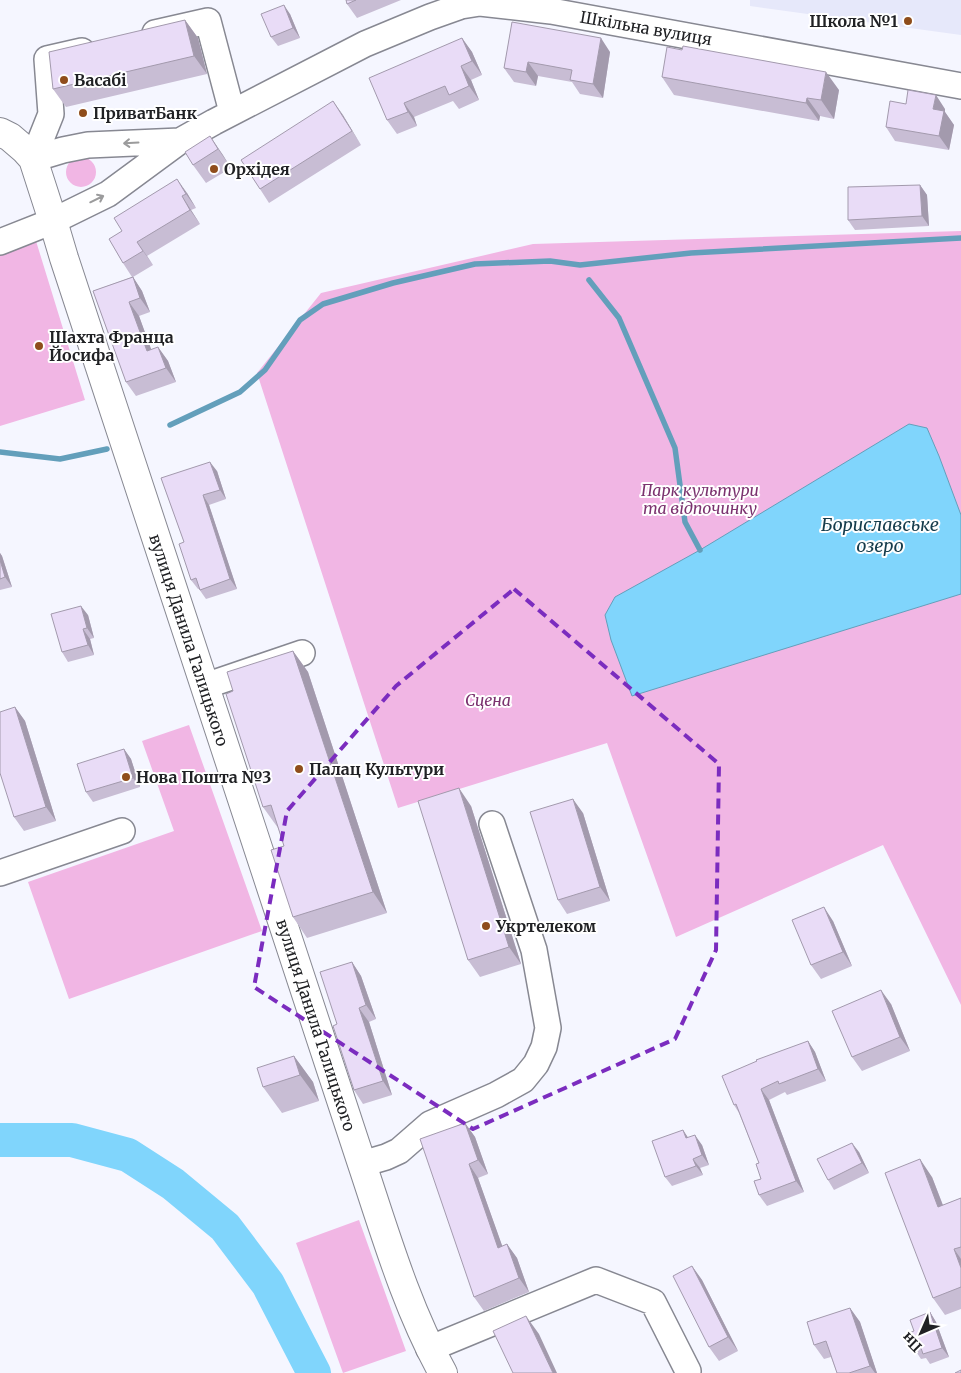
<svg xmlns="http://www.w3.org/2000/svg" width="961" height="1373" viewBox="0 0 961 1373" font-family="Merriweather,serif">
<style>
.built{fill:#e6e8fa}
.green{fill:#f1b6e4}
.water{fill:#80d5fc;stroke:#639fbb}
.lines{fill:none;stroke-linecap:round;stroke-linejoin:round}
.stream{stroke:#639fbb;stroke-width:5.5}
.river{stroke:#80d5fc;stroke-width:34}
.minor-casing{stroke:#878892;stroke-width:28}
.major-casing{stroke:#878892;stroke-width:30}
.minor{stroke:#fff;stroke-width:25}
.major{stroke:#fff;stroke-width:28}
.wall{fill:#c8bdd4}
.shaded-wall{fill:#a39aad}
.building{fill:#e9dcf7;stroke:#a39aad}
.oneway{stroke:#9b9b9c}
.marked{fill:none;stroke:#7b2cbf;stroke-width:4;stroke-dasharray:10 6;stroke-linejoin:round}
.poi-dot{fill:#8f4d1b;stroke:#fff;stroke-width:2}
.labels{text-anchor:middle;stroke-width:4;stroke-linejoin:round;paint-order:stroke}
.poi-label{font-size:16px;font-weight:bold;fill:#202124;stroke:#fff;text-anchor:start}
.street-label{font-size:16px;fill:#202124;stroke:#fff}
.park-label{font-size:16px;font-style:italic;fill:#7b326f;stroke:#fff}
.water-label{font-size:18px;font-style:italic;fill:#153c4c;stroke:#fff}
</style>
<rect width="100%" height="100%" fill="#f5f6ff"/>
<path class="built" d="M750 0H961V35L750 6Z"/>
<path class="green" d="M66 172a15 15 0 1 1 30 0a15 15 0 1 1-30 0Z
M961 231V1005L883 845 676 937 607 743 398 808 257 373 321 293 533 244Z
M36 241 85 400 0 426V252Z
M189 725 262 931 69 999 28 882 174 831 142 741Z
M359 1220 406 1351 343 1373 296 1243Z"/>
<path class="water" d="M909 424 927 428 939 456 961 515V594L632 696 611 640 605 615 615 597 700 550Z"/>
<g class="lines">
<path class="stream" d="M589 280 619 318 675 448 685 522 700 550
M170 425 240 392 265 370 300 320 323 304 393 283 475 264 550 261 580 265 691 253 961 238
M0 452 60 459 107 449"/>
<path class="river" d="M0 1140H72L128 1155 173 1184 225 1227 268 1284 314 1373"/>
<defs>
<path id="minor" d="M155 33 208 21 232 112
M33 159 51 114 47 59 82 51
M33 159 63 150 88 145 180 141
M0 242 53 221 108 194 180 141 214 122 365 44 430 17 461 6 480 3 551 11 961 86
M205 686 302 653
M0 873 122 831
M362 1164 386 1157 399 1151 430 1124 496 1095 523 1080 536 1064 544 1047 548 1028 534 950 492 824
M429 1349 596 1280 653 1302 688 1371"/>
<path id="major" d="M0 132 10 137 24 149 33 159 53 221 64 258 362 1164C385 1233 407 1309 443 1373"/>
</defs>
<use href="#minor" class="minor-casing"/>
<use href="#major" class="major-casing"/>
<use href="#minor" class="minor"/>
<use href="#major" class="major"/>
</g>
<path class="wall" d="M346 0H401L357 18 347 4Z
M290 14 300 38 278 46 271 37Z
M185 20 198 38 207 74 66 107 53 89Z
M512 22 610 52 603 98 580 94 572 82 538 76 536 86 514 82 504 68Z
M462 38 472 52 482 75 471 80 479 100 459 109 453 101 414 117 417 126 397 134 387 120Z
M662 77 839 90 834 119 820 116 819 121 674 95Z
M333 101 361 145 269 203 260 189Z
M945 109V112L954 125 949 150 895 141 886 127Z
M210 136 231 168 206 183 193 165Z
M920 185 927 195 929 226 855 230 848 220Z
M187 193 196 208 191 210 200 224 147 256 153 265 133 277 142 291 150 312 139 316 151 350 158 347 168 361 176 382 136 396 126 382 93 291 132 277 123 263 109 239Z
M217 471 226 499 209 505 237 589 206 599 199 589H198L191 580 184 542 161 478Z
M0 553 2 556 12 587 0 590Z
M88 615 94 638 90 639 94 655 68 662 62 652Z
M293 651 308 672 387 913 307 938 293 917 284 846 278 828 263 807 233 691Z
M15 707 25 721 56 821 24 831 14 817Z
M124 749 131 759 140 787 93 802 86 792Z
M471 806 521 964 480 977 468 960Z
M583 813 610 901 567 914 558 900Z
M833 921 852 966 821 979 811 965Z
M352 962 361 976 376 1019 369 1022 392 1095 363 1104 354 1090 337 1024Z
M891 1004 910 1051 862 1071 852 1057Z
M808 1041 815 1052 826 1081 787 1095 785 1092 769 1100 804 1192 767 1206 759 1195 761 1179 759 1163 739 1113 734 1105Z
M294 1056 313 1082 319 1101 282 1113 263 1087Z
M465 1123 475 1137 488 1174 478 1178 502 1246 507 1244 517 1258 529 1292 484 1311 474 1297Z
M683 1130 688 1138 702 1145 709 1165 700 1168 703 1175 672 1186 665 1177Z
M859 1152 869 1173 834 1190 828 1180Z
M932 1177 943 1205 961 1198V1309L945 1315 933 1298Z
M692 1266 702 1280 738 1351 719 1361 709 1347Z
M850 1308 860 1322 877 1373H837L831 1357 824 1359 814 1345Z
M930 1312 936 1322 949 1357 930 1364 926 1358 921 1359 915 1350 914 1331Z"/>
<path class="shaded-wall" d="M284 5 290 14 300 38 293 28Z
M185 20 198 38 207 74 194 56Z
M462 38 472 52 482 75 472 61Z
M601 38 610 52 603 98 593 84Z
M528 62 538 76 536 86 526 72Z
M461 66 471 80 479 100 469 86Z
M826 72 839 90 834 119 821 100Z
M936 95 945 109V112L954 125 949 150 939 136 933 109Z
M807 98 820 116 819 121 806 103Z
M333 101 343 115 361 145 352 131Z
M404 103 414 117 417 126 408 112Z
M210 136 223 155 231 168 218 149Z
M177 179 187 193 196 208 186 194Z
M920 185 927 195 929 226 922 216Z
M182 196 200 224 190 210Z
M137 242 147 256 153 265 143 251Z
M133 277 142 291 150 312 140 298Z
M129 302 139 316 157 365 147 351Z
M158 347 168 361 176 382 166 368Z
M210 462 217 471 226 499 220 490Z
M203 495 209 505 237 589 230 579Z
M0 553 2 556 12 587 5 577 0 560Z
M81 606 88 615 94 638 87 628Z
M83 629 90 639 94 655 88 645Z
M293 651 308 672 387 913 373 892Z
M15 707 25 721 56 821 46 807Z
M124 749 131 759 140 787 133 778Z
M459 788 471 806 521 964 509 947Z
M573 799 583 813 610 901 600 887Z
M824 907 833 921 852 966 843 952Z
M352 962 361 976 376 1019 366 1005Z
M881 990 891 1004 910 1051 900 1037Z
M359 1008 369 1022 392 1095 383 1081Z
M808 1041 815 1052 826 1081 818 1069Z
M294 1056 313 1082 319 1101 300 1075Z
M761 1089 769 1100 804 1192 796 1181Z
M465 1123 475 1137 488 1174 478 1160Z
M683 1130 689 1139 686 1138Z
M695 1135 702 1145 709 1165 702 1155Z
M852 1143 859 1152 869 1173 862 1163Z
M693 1159 700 1168 703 1175 696 1166Z
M920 1159 932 1177 950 1224 938 1207Z
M469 1164 478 1178 508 1262 498 1248Z
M507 1244 517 1258 529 1292 519 1278Z
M954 1249 961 1259V1268Z
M692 1266 702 1280 738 1351 728 1337Z
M850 1308 860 1322 877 1373H875L870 1366Z
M930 1312 936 1322 949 1357 942 1348Z
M526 1316 539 1334 557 1373H553Z"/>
<path class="building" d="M346 0H356L347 4Z
M284 5 293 28 271 37 261 14Z
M185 20 194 56 53 89 49 52Z
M512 22 601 38 593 84 570 80 572 70 528 62 526 72 504 68Z
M462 38 472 61 461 66 469 86 449 95 445 86 404 103 408 112 387 120 369 78Z
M683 46 826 72 821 100 807 98 806 103 662 77 667 47 682 50Z
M908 90 936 95 933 109 944 111 939 136 886 127 890 101 906 104Z
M333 101 352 131 260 189 241 160Z
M210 136 218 149 193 165 185 152Z
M177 179 186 194 182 196 190 210 137 242 143 251 123 263 109 239 122 231 114 218Z
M920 185 922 216 848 220V187Z
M133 277 140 298 129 302 147 351 158 347 166 368 126 382 93 291Z
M210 462 220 490 203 495 230 579 200 590 196 578 191 580 179 544 184 542 161 478Z
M0 560 5 577 0 579Z
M81 606 87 628 83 629 88 645 62 652 51 614Z
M293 651 373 892 293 917 271 850 284 846 271 805 263 807 226 694 233 691 227 672Z
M15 707 46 807 14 817 0 773V712Z
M124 749 133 778 86 792 77 764Z
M459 788 509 947 468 960 418 801Z
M573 799 600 887 558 900 530 812Z
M824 907 843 952 811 965 792 920Z
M352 962 366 1005 359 1008 383 1081 354 1090 333 1026 337 1024 320 972Z
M881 990 900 1037 852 1057 832 1011Z
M808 1041 818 1069 779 1084 778 1081 761 1089 796 1181 759 1195 754 1181 761 1179 756 1164 759 1163 736 1104 734 1105 722 1076 757 1061 756 1060Z
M294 1056 300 1075 263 1087 257 1068Z
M465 1123 478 1160 469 1164 498 1248 507 1244 519 1278 474 1297 420 1139Z
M683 1130 686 1138 695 1135 702 1155 693 1159 696 1166 665 1177 652 1141Z
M852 1143 862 1163 828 1180 817 1159Z
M920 1159 938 1207 961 1198V1247L954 1249 961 1268V1287L933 1298 885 1173Z
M692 1266 728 1337 709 1347 673 1276Z
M850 1308 870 1366 849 1373H837L826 1341 814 1345 807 1322Z
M930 1312 942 1348 923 1354 921 1348 915 1350 909 1333 914 1331 910 1320Z
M526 1316 553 1373H513L493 1331Z
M961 1370V1373H955Z"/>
<defs><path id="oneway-shaft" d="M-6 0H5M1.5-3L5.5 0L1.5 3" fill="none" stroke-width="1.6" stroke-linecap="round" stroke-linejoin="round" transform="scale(1.25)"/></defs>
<g class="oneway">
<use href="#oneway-shaft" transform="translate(131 143) rotate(177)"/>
<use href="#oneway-shaft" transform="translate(97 199) rotate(-26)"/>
</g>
<path class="marked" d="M514 589 719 764 716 950 675 1039 473 1129 254 987 287 811 396 686Z"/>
<g class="poi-dot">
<circle cx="908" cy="21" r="5"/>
<circle cx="64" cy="80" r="5"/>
<circle cx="83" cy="113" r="5"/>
<circle cx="214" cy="169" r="5"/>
<circle cx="39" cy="346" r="5"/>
<circle cx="299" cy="769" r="5"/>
<circle cx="126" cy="777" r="5"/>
<circle cx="486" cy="926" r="5"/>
</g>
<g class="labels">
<g class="poi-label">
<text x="898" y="27" text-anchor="end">Школа №1</text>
<text x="74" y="86">Васабі</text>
<text x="93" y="119">ПриватБанк</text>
<text x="224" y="175">Орхідея</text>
<text x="49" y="343">Шахта Франца<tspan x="49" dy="18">Йосифа</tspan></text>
<text x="309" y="775">Палац Культури</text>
<text x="136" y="783">Нова Пошта №3</text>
<text x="496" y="932">Укртелеком</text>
</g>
<g class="street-label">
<text transform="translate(646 28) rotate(10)" y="6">Шкільна вулиця</text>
<text transform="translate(189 640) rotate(72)" y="6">вулиця Данила Галицького</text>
<text transform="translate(316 1025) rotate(72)" y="6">вулиця Данила Галицького</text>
</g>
<g class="park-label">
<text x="700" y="496">Парк культури<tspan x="700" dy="18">та відпочинку</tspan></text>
<text x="488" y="706">Сцена</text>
</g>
<g class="water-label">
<text x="880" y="531">Бориславське<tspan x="880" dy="21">озеро</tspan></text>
</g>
</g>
<g transform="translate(921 1333) rotate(225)" stroke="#ffffff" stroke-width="4" paint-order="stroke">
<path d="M0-4L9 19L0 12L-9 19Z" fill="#202124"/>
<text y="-8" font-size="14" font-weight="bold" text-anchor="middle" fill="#202124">Пн</text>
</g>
</svg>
